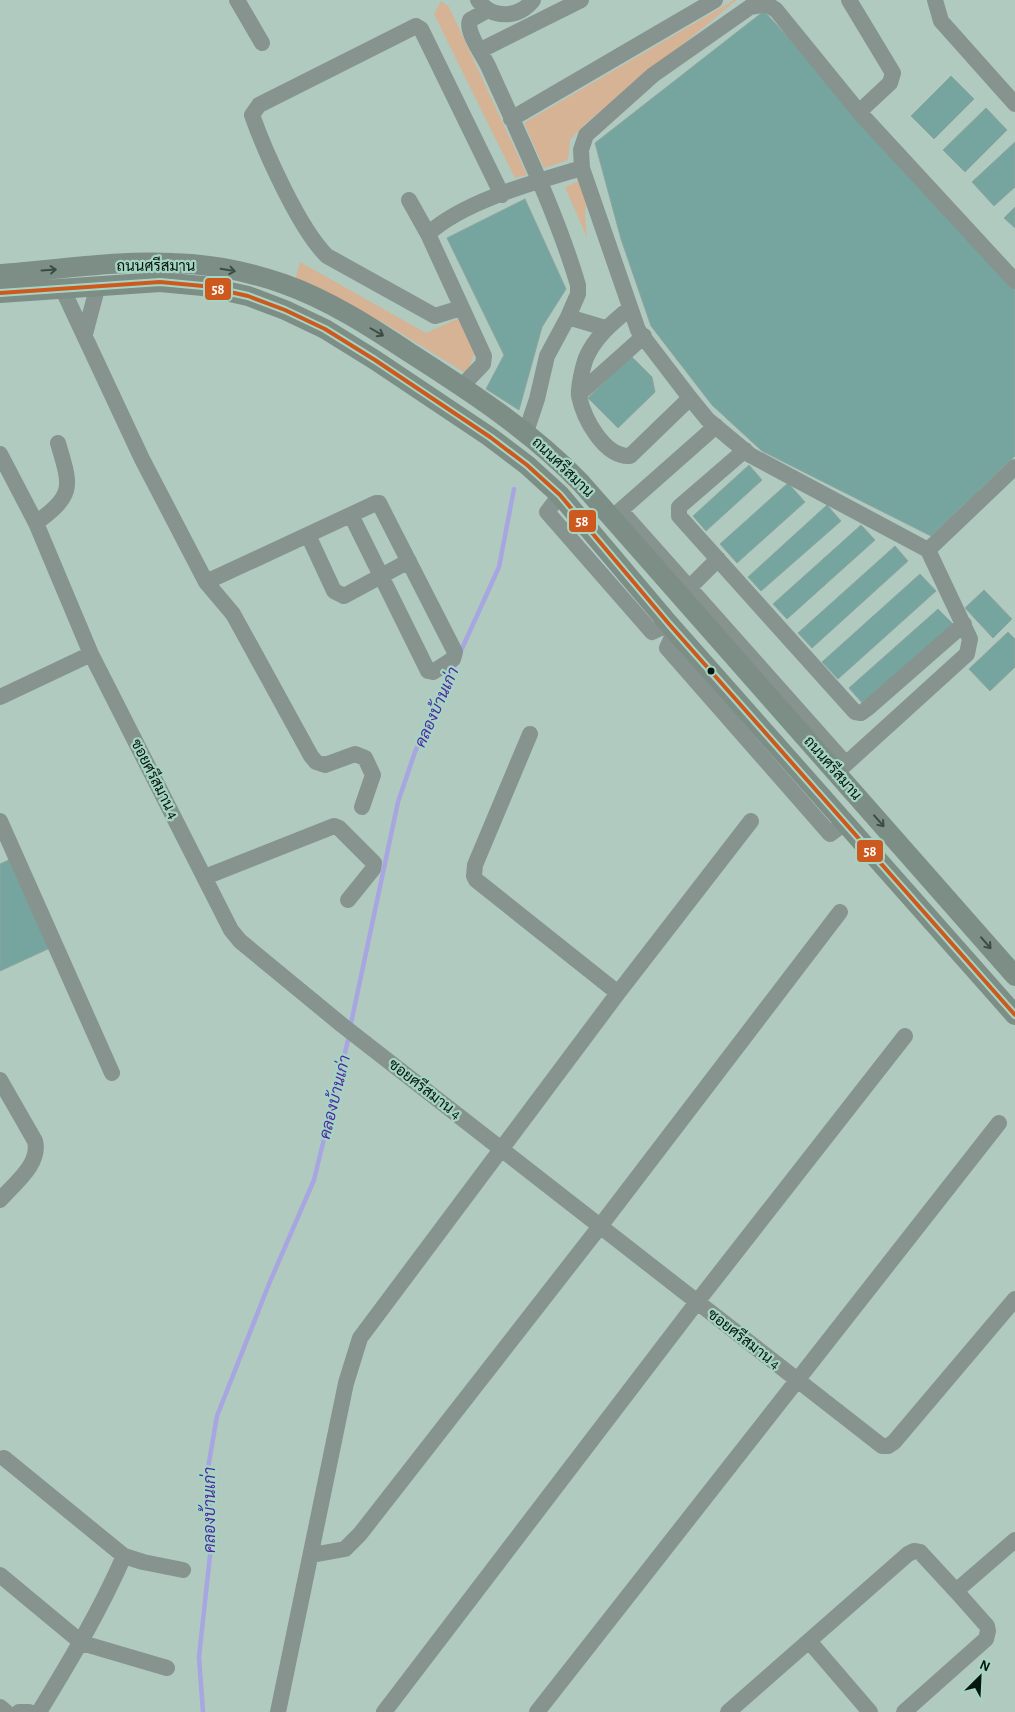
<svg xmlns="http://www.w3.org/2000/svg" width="1015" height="1712" viewBox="0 0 1015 1712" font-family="'Alegreya Sans',Sarabun,sans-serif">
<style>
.green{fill:#d5b394}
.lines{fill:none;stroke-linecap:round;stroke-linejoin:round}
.stream{stroke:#a8a6e0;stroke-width:4.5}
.building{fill:#76a59f;stroke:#8ea49e}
.minor{stroke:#86938e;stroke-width:16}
.major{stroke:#7c8e86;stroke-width:20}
.bus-1-casing{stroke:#a6d4c2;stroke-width:8}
.bus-1{stroke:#ce591f;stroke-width:4}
.oneway{stroke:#3b4c46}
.bus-dot{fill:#051611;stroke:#a6d4c2;stroke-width:2}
.labels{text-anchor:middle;stroke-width:4.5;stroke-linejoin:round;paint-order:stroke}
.street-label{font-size:15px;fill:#051611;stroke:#a6d4c2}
.water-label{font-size:16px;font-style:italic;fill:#4e27a5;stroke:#a6d4c2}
.line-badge{stroke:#a6d4c2;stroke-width:2}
.badge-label{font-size:14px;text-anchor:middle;font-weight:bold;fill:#fff}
</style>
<rect width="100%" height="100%" fill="#b0cac0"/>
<path class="green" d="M734 0H737L586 123 570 140 568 160 544 168 524 123Z
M441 1 449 7 527 175 515 178 434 14Z
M581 180 587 191 585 217 587 238 565 187Z
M300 262 426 333 459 318 475 352 467 374 381 321 354 312 295 281Z"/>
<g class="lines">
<path class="stream" d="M460 653 499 567 514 489
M350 1028 398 802 415 752 455 665
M203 1712 199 1657 211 1546 208 1468 217 1416 269 1284 314 1180 349 1036"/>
</g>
<path class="building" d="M764 11 1015 285V456L931 536 762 451 712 405 651 326 621 239 595 143Z
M951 76 974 99 934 139 911 116Z
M986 108 1007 130 965 172 943 150Z
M1015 142V187L994 206 972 182Z
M525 199 566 289 542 327 519 410 486 389 504 355 447 238Z
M1015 207V228L1004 218Z
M631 356 652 377 655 392 618 428 588 398Z
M749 465 762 480 706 531 693 516Z
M788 483 805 502 737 563 720 544Z
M827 505 841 521 761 591 748 577Z
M861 525 875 540 787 619 773 604Z
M895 546 908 561 812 648 798 633Z
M920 574 936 591 838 679 822 662Z
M984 590 1012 619 993 638 965 608Z
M938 609 953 624 864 705 849 688Z
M1008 632 1015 639V667L990 691 969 669Z
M9 860 50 948 0 971V864Z"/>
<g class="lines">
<path class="minor" d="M237 0 262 43
M478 0C492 20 519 18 533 0
M849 0 893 73 890 83 859 112
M935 0 941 21 1015 104
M488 10 470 20C465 32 484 56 489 68 520 137 557 214 578 285V294L568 317 547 356 537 399 526 432
M481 50 581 0
M511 119 715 0
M409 200 428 234
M62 288 142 459 206 582 233 614 311 756 316 762 325 765 355 754 365 758 373 775 362 807
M461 308 435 316 327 256C300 230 265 152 252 115L259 105 416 26 421 29 502 195
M629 309C612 323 595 337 586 358 583 366 578 387 579 396 584 419 604 457 630 456L690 398
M568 317 605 328
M85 334 98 285
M462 386 483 364 484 356 428 234C464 201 535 182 582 168
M579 394 644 336
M745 450 679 507V516L855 712 861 713 868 708 964 624
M0 454 36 523 91 654 231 930 240 941 342 1025 882 1446H888L894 1442 1015 1299
M560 495 547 512 652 632 669 624
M621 511 846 764
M613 517 716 426
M36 523C75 494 71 487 58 443
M308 535 334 591 344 596 409 561
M928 550 1015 467
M206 582C263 556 320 529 376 503H379L455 652 453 659 433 672 428 671 351 515
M690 587 718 559
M675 631 667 648 830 834 845 823
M0 697 91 654
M530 734 475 865 474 876 476 880 618 993
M837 772 967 654 970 639 928 550 750 455 708 420 690 398 638 330 582 168 581 150 586 135 653 75 750 7 767 4 776 10 859 112 1015 281
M0 821 112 1073
M205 877 334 826 339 828 374 863 373 869 348 900
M0 1080 35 1141C41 1164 14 1184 0 1200
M4 1458 124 1556 143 1562 183 1570
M312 1555 345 1549 360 1534 601 1225 840 912
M0 1575 82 1643 167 1668
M809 1641 870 1712
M0 1707 6 1712
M19 1712H29
M39 1712C70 1661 100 1611 124 1556
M278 1712 346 1383 360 1338 618 993 751 821
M384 1712 697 1302 905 1036
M537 1712 999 1123
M728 1712 908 1554 914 1551 920 1552 956 1591 1015 1540
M904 1712 986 1639 988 1631 987 1626 956 1591"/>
<path class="major" d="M0 274C55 270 119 260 173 263 210 264 250 272 284 284 329 300 371 327 410 353 471 392 531 431 581 483L1015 976
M0 293 160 282 203 286 248 296 285 310 325 329 375 360 490 437 527 465 560 495 669 624 1015 1015"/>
<defs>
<path id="bus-1" d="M0 293 160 282 203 286 248 296 285 310 325 329 375 360 490 437 527 465 560 495 669 624 1015 1015"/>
</defs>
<use href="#bus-1" class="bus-1-casing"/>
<use href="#bus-1" class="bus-1"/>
</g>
<defs><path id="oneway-shaft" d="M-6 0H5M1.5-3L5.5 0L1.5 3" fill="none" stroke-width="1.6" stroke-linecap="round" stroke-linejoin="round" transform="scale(1.25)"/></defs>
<g class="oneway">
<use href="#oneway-shaft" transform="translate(49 270) rotate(-4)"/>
<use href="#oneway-shaft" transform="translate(228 270) rotate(10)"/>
<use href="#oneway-shaft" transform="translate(377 332) rotate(30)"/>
<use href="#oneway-shaft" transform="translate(879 821) rotate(49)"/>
<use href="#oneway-shaft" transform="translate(986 943) rotate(49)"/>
</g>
<circle class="bus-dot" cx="711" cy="671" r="4.5"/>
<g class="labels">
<g class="street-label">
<text x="156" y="271">ถนนศรีสมาน</text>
<text transform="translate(563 467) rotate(44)" y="5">ถนนศรีสมาน</text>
<text transform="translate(833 768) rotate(49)" y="5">ถนนศรีสมาน</text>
<text transform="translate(155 779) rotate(63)" y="5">ซอยศรีสมาน 4</text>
<text transform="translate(425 1089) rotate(38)" y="5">ซอยศรีสมาน 4</text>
<text transform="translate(744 1339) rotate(38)" y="5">ซอยศรีสมาน 4</text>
</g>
<g class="water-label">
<text transform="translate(436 707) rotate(-66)" y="6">คลองบ้านเก่า</text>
<text transform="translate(334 1097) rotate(-76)" y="6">คลองบ้านเก่า</text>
<text transform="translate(209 1510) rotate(-90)" y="6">คลองบ้านเก่า</text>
</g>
</g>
<g class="line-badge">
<rect x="204" y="277" width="28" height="24" rx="5" fill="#ce591f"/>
<rect x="568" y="509" width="29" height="24" rx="5" fill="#ce591f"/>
<rect x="856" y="839" width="28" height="24" rx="5" fill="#ce591f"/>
</g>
<g class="badge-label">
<text x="218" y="294">58</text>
<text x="582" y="526">58</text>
<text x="870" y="856">58</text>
</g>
<g transform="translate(980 1677) rotate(24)" stroke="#a6d4c2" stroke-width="4" paint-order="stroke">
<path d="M0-4L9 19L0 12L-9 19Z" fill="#051611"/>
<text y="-8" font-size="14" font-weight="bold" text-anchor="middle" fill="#051611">N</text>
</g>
</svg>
